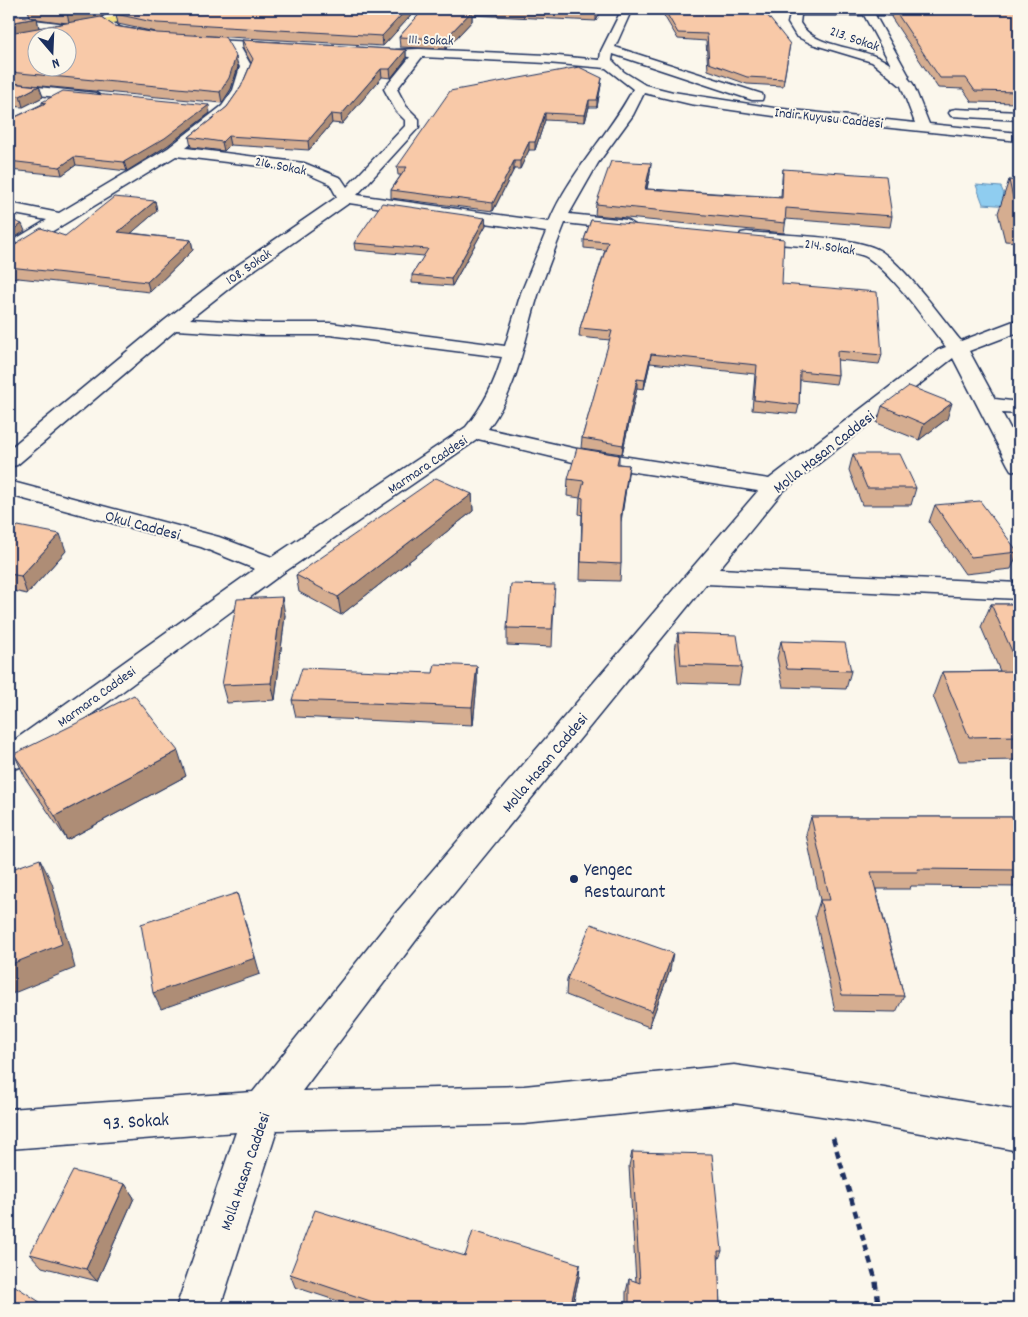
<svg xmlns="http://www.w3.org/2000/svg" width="1028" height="1317" viewBox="0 0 1028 1317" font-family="Dekko,sans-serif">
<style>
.water{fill:#8fcdf0;stroke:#618eb6}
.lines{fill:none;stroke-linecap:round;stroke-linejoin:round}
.minor-casing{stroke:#1b2f5e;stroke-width:3}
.major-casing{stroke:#1b2f5e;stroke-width:3}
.path{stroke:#1b2f5e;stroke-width:4.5;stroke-dasharray:7 5.5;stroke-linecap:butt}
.minor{fill:#fbf7ec;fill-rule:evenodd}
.major{fill:#f7e281;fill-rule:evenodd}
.wall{fill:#d5ad90;stroke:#1b2f5e;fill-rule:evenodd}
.shaded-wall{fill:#ae8d76;stroke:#1b2f5e}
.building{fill:#f8c9a8;stroke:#1b2f5e;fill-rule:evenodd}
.poi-dot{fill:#1b2f5e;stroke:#fbf7ec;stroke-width:2}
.labels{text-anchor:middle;stroke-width:4;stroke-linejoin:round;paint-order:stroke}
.far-street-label{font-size:14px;fill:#1b2f5e;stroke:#fbf7ec}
.street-label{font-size:16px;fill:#1b2f5e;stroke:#fbf7ec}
.near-poi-label{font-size:19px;fill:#1b2f5e;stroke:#fbf7ec;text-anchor:start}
.near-street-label{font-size:19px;fill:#1b2f5e;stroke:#fbf7ec}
</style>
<rect width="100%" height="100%" fill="#fbf7ec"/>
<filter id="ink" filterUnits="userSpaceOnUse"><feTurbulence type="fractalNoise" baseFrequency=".02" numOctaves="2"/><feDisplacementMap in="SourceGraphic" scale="10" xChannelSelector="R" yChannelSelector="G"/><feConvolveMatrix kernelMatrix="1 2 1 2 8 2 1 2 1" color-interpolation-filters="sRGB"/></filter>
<g filter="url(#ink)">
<path class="water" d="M976 185 1001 187 1009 206 983 204Z"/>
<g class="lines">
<defs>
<path id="minor" d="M115 9H127L111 21 121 28 137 32V36L113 33 100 23V19Z
M622 9H632L615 47 762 94 763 97 762 100H752L613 54 612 60 624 72 645 85 673 92 774 108 915 123 901 86 872 62 812 44 796 36 788 23 790 15 735 14 730 11 731 9 934 10V14L930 15H875L909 76 908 78 913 84 929 124 1019 133V141L774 116 690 104 644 93 633 115 598 163 569 214 627 220 635 225 627 230 565 223C556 246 547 269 539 292 523 342 520 385 488 429L577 449 769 479 938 350 946 347C925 321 895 276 868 258 851 247 771 244 747 242L741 241 739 237 741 233 747 232C778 235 855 236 879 250 904 265 941 317 961 341L1019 319V332L969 351 995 399 1019 402V414L1002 413 1019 445V472L1011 470 1008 465 953 358 782 492 719 569 1019 583V599L706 584 420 935 302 1091 524 1086 734 1065 855 1083 1019 1111V1151L855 1121 734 1103 524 1124 277 1130 220 1308H176L236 1132 9 1149V1109L253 1092 396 913 758 491 577 463 478 439 283 573 20 767 9 770V744L255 569 201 547 9 495V481L219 537 272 557 466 427C483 406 495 383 502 357L330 335H262L176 330 17 465 9 467V449L165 320 225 274 337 197 330 184 301 171 176 156 15 254 9 255V243L47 220 9 213V203L59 213 168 148 222 106 233 90 240 67 229 47 193 44 189 43V39L280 43 286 47 280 51 241 48 252 67C239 113 221 120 186 148L304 163 341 178 347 187 405 126V120L396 111 384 89 410 57 396 56V50L419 49 547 55 600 60 601 51ZM801 15H864L891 65C866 45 815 50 800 23ZM422 57 547 63 606 68 633 89C609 135 569 173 549 222L357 195 419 127V119L406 106 397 89ZM349 203 546 232 521 293 505 346 330 323H262L190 319 237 282Z
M9 17 67 24 73 27 67 30 9 23Z
M9 84 96 93 102 97 96 101 9 92Z
M956 109 1019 112V120L951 116 949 113 951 110Z"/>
<path id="major" d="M157 9H178L173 12 9 42V36Z"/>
</defs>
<use href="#minor" class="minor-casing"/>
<use href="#major" class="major-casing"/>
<path class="path" d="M833 1138 875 1278 879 1308"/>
<use href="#minor" class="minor"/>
<use href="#major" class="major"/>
</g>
<path class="wall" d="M28 9H113L101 17 114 26 155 32 118 24 116 14 125 13 124 9H417L383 46 194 35 238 67 231 89 222 103 9 83V15L30 18ZM37 19 67 23 39 28Z
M424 9H602L596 21 472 15V21L446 49 400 47 399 37Z
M660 9H734L790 44 783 86 747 84 708 70 706 41 678 39Z
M893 9H1019V103L972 102 963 89 938 88 891 17Z
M242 40 406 50V59L391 78 382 77 342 124 332 123 309 150 230 145 224 151 191 147 189 137 227 107 241 87 251 63 243 48Z
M9 83 39 86 43 97 23 107 9 106Z
M601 85 597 107H589L585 122 545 120 535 150H529L520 169H514L493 211 391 198V190L401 175H398L397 167Z
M42 102 210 113 167 146 127 171 76 165 62 175 9 170V120L42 104Z
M783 169 892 216 890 227 786 219 784 233 595 215 596 204 650 174 647 189 781 197 782 179Z
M1009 180 1019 181V242L1005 241 998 213Z
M155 201 157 211 131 233 191 240 193 250 150 292 9 277V250L65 236Z
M485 218 486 225 452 286 412 283V275L424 256 355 250 354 243Z
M591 220 782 284 882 355 879 364 837 360 838 375 836 384 800 380 799 405 797 414 752 410 755 374 650 363 644 389 637 388 622 454 581 448 582 438 610 340 579 337 580 328 605 250 584 248V240Z
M882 406 947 419 919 440 877 423Z
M853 454 916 488 911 505H862L849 470Z
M619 455V464L629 465 627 481 621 522V564L620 581 580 580 582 515 579 514 580 498 567 496 568 479Z
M472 494 473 511 341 615 299 592 296 575Z
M935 505 1018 552 1011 569 965 574 929 522Z
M9 536 66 551 27 594 9 590Z
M554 602 552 647 507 645V628Z
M991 604H1019V760L959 761 933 696 942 672 1000 671 981 627Z
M285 615 275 700 227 703 222 685Z
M678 633 742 667 739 685 678 683 675 650Z
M781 641 851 671 846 689 783 687 777 658Z
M477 666V683L473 725 296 717 292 700Z
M14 754 186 776 67 840 26 779Z
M811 817H1019V887L911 886 910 889H876L904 996 896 1012 835 1011 815 916 820 900 806 834Z
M670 970 649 1027 566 995 567 979Z
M632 1152 722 1251 718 1261 720 1308H626V1292L629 1279 636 1282 629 1166Z
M125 1184 134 1198 97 1281 42 1267 30 1254Z
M465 1256 580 1264 579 1277 572 1308H359L295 1287 290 1274Z"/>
<path class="shaded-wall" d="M9 9H17L9 14Z
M93 9H113L100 18 69 23 67 13Z
M124 9H148L125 13Z
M407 9H417L383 46 382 36Z
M598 9H602L596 21V12Z
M472 11V21L446 49 445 39Z
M37 18 39 29 9 34V23Z
M406 50V59L391 78 390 69Z
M236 56 238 67 231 89 222 103 220 92Z
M381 69 382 77 342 124 341 115Z
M602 78 601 85 597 107V100Z
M39 86 43 97 23 107 20 96Z
M589 100V107L585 122V115Z
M209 105 210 113 167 146 127 171 124 162Z
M545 113V120L535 150V142Z
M331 114 332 123 309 150 308 141Z
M228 136 230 145 224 151 222 142Z
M529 142V150L520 169V161Z
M74 157 76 165 62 175 60 167Z
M514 161V169L493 211V203Z
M651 163 650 174 644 199 645 189Z
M155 201 157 211 121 242 118 232Z
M485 218 486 225 452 286 451 279Z
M22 224 25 231 9 241V232Z
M191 240 193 250 150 292 147 282Z
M651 354 650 363 644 389 645 380Z
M637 379V388L622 454 623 445Z
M952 403 947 419 919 440 924 424Z
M629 465 627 481 619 532 621 515Z
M472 494 473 511 341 615 338 597Z
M60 534 66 551 27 594 21 576Z
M282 597 285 615 275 700 271 683Z
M477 666V683L473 725 472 707Z
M178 751 186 776 67 840 55 816Z
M40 859 52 883 75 968 9 995V965Z
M237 893 260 974 161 1009 153 993Z
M673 953 670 970 649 1027 652 1011Z
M125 1184 134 1198 97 1281 86 1269Z
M580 1264 579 1277 572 1308H570Z
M395 1301 397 1308H392Z"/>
<path class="building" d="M33 9H93L67 13Z
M146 9H407L382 36 157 23 116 14Z
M424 9H466L472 11 445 39 399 37Z
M539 9H598L596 12Z
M664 9H734L736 10H763L790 44 784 79 747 77 709 63 707 34 678 33Z
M894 9H1019V92L975 91 966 78H940Z
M9 15 37 18 9 23Z
M101 17 114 26 157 33 225 37 236 56 229 78 220 92 9 72V33ZM38 38H68V68H38Z
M242 40 406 50 390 69H381L341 115 331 114 308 141 228 136 222 142 189 137 227 107 241 87 253 59Z
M579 67 602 78 597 100H589L585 115 545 113 535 142H529L520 161H514L493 203 391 190 407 167H397L450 91Z
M9 83 39 86 20 96 9 95Z
M63 91 209 105 165 138 124 162 74 157 60 167 9 161V125L14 122 9 121V120L46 103 42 102Z
M611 161 651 163 645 189 782 198 783 169 886 176 892 216 786 208 785 223 596 204Z
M1009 180 1019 181V208L1015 207Z
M114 197 155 201 118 232 191 240 147 282 9 267V250L17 244H15L41 228 65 236Z
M382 203 485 218 451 279 412 275 428 249 354 243Z
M9 219 22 224 9 232Z
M591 220 784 239 782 284 877 292 882 355 837 351 838 375 800 371 799 405 754 400 757 365 651 354 645 380 637 379 623 445 582 438 612 331 580 328 608 242 584 240Z
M909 386 952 403 924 424 882 406Z
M577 448 619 455 617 464 629 465 621 515V564L581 562 583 498 580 497 584 481 568 479Z
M853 454H900L916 488H867Z
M436 478 472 494 338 597 296 575Z
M980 501 1018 552 971 557 935 505Z
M18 526 60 534 21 576 9 574V536Z
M511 584 555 585 552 629 507 628Z
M282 597 271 683 222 685 237 599Z
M991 604H1019V667Z
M678 633 737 635 742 667 681 665Z
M781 641 845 643 851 671 787 669Z
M435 664 477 666 472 707 292 700 302 668 433 673Z
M1019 671V736L969 737 942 672Z
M134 695 178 751 55 816 14 754Z
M811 817H1019V870L917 869 918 872H871L904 996 842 995 820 900H830Z
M40 859 62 944 9 965V870Z
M237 893 255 958 153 993 141 924Z
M591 924 673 953 652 1011 567 979Z
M632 1152 712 1154 722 1251H718L720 1308H629V1279L640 1283Z
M73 1171 125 1184 86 1269 30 1254Z
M315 1210 465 1256 473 1231 580 1264 570 1308H417L395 1301 392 1308H391L290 1274Z
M9 1282 49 1308H9Z"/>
</g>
<circle class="poi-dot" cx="574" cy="879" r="5"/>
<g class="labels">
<g class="far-street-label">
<text transform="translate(855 38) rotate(19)" y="5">213. Sokak</text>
<text transform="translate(431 39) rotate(2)" y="5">111. Sokak</text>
<text transform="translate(829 117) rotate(6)" y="5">Indir Kuyusu Caddesi</text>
<text transform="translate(281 165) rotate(11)" y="5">216. Sokak</text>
<text transform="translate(830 246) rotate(8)" y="5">214. Sokak</text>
<text transform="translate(248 266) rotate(-35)" y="5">108. Sokak</text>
<text transform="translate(427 464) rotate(-34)" y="5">Marmara Caddesi</text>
<text transform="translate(96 696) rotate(-36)" y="5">Marmara Caddesi</text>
</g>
<g class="street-label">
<text transform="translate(823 451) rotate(-38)" y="6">Molla Hasan Caddesi</text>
<text transform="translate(143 524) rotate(15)" y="6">Okul Caddesi</text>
<text transform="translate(544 762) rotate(-50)" y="6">Molla Hasan Caddesi</text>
<text transform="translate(244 1171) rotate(-71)" y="6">Molla Hasan Caddesi</text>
</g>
<g class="near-poi-label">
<text x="584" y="875">Yengec<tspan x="584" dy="22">Restaurant</tspan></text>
</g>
<g class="near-street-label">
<text transform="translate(136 1120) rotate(-4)" y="7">93. Sokak</text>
</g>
</g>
<rect width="1028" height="1317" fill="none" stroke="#fbf7ec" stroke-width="30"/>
<rect x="15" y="15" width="998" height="1287" fill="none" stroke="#1b2f5e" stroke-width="2" filter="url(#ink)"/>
<g transform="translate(52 52) rotate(161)"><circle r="24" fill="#fbf7ec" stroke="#a1a7b3"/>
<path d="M0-4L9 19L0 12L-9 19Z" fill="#1b2f5e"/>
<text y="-8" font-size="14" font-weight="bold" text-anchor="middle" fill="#1b2f5e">N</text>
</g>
</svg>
